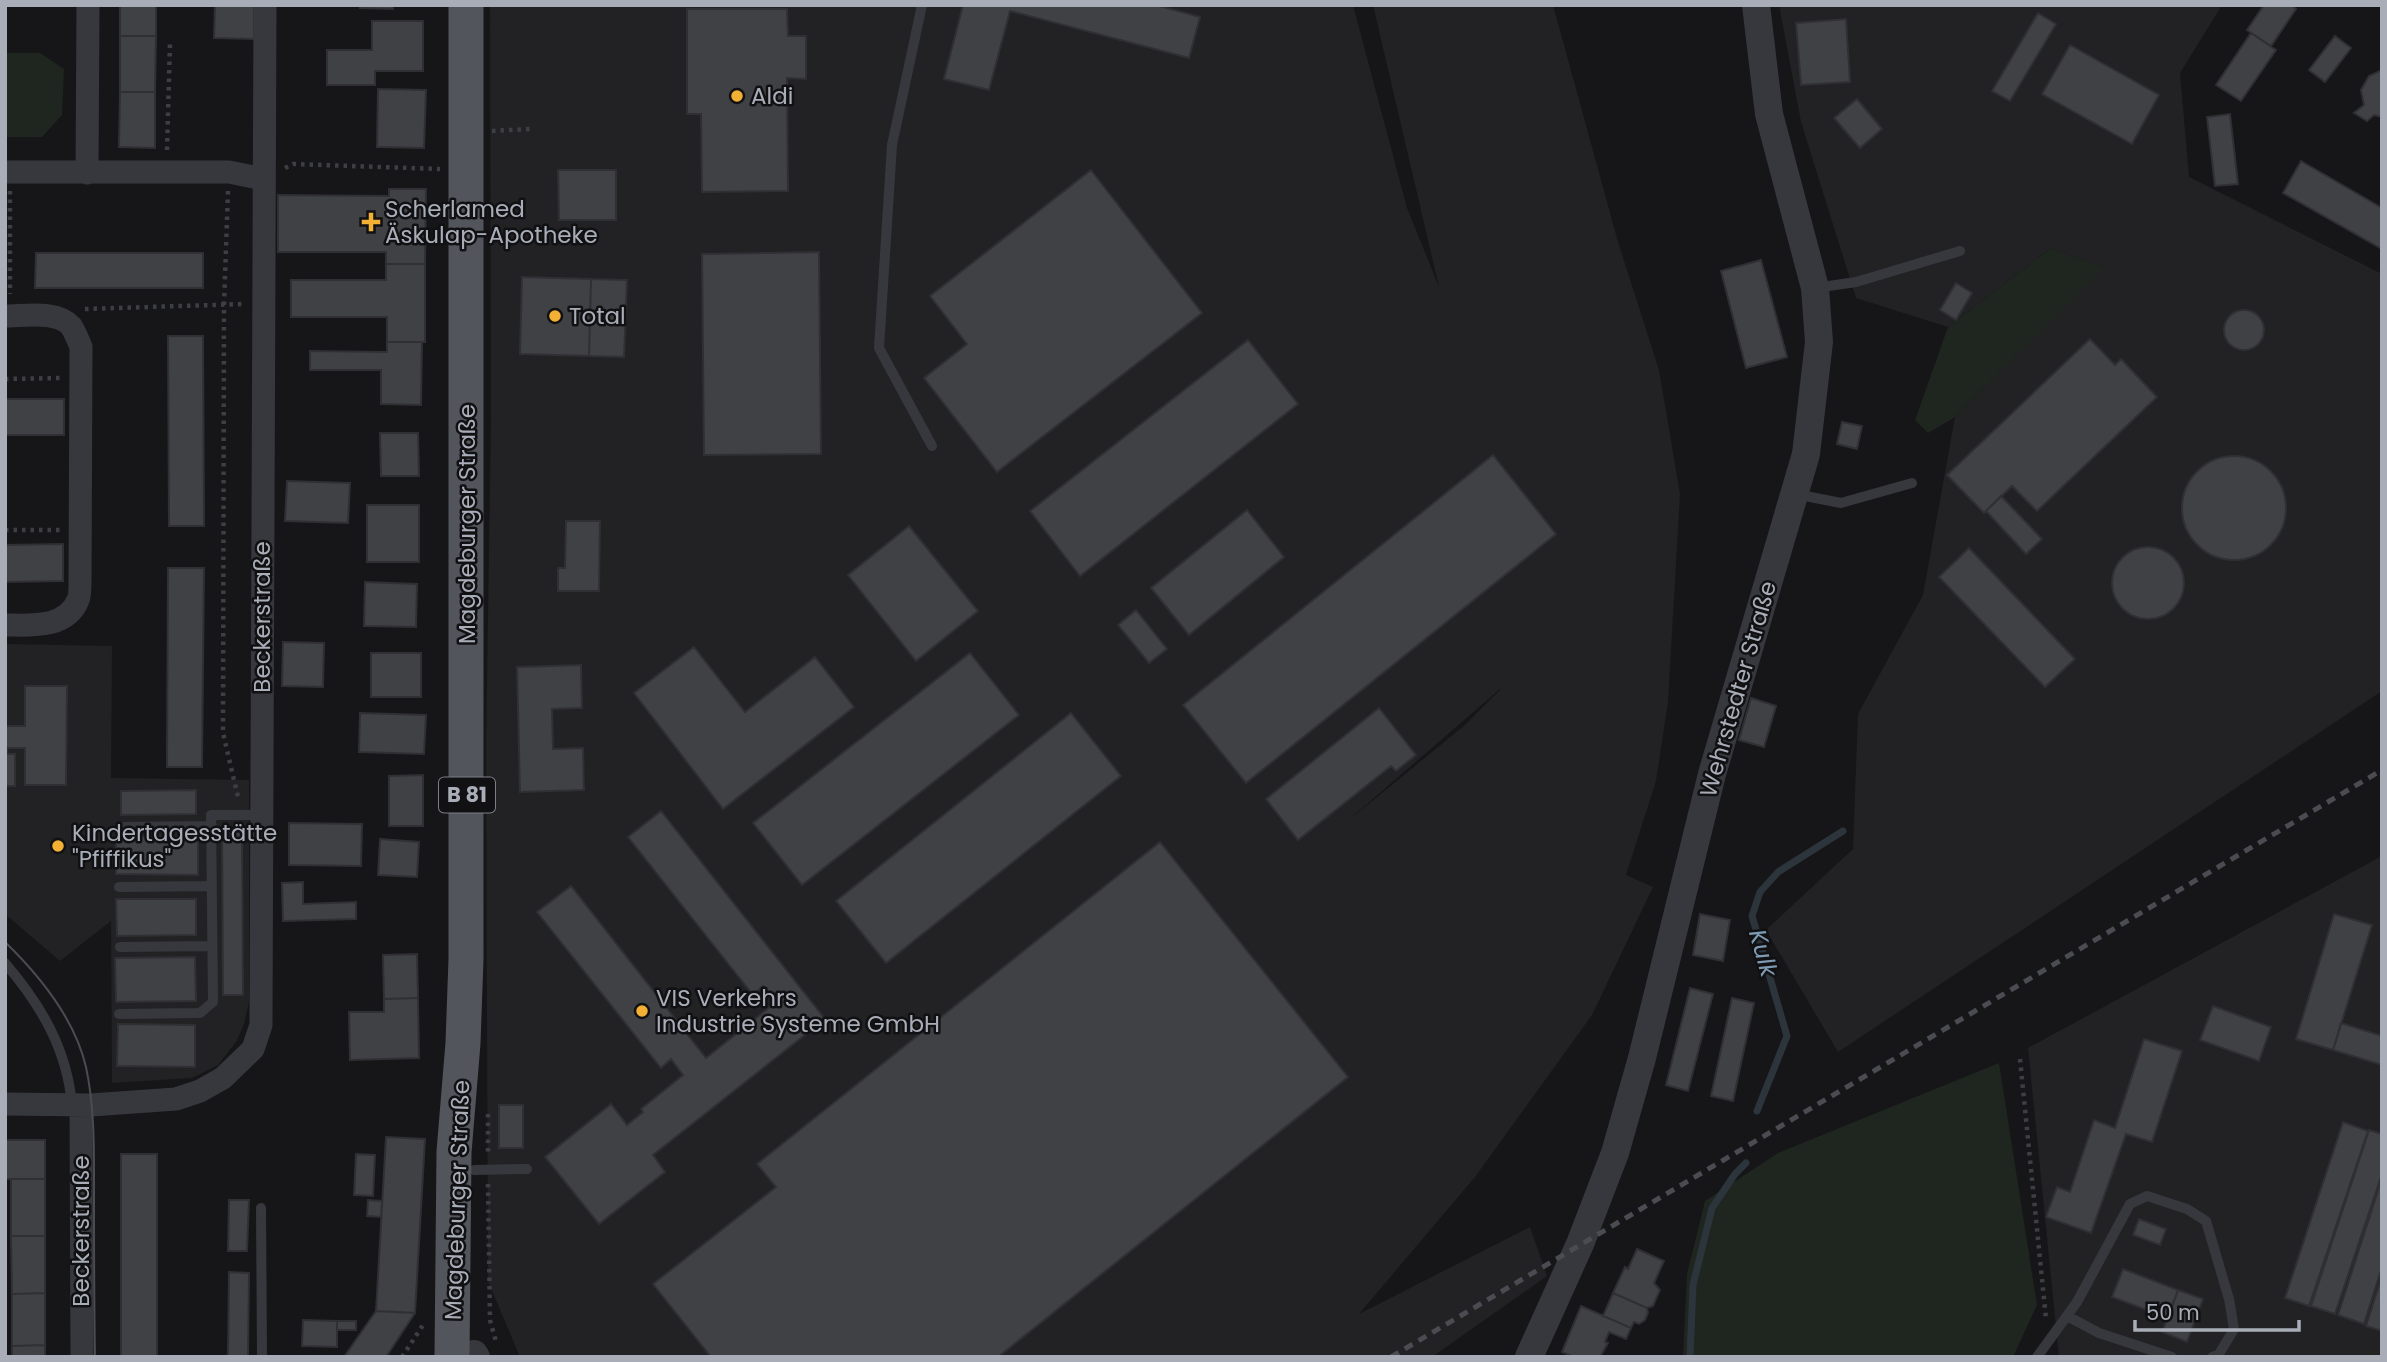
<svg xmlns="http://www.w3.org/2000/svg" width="2387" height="1362" viewBox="0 0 2387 1362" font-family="Poppins,sans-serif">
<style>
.built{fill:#222225;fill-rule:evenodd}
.green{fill:#1e261f}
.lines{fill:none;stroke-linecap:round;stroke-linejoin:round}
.stream{stroke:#2c353c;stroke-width:7}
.building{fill:#404145;stroke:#303034;stroke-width:2}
.path{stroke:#3d3f44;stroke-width:4.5;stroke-dasharray:3.5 5;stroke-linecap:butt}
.service{stroke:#37383d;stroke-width:10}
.minor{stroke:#37383d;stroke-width:23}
.tertiary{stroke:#37383d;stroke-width:28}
.primary{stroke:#53555c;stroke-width:35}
.tram{stroke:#4a4c52;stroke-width:2}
.rail{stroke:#4a4c52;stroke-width:5;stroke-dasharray:9 7;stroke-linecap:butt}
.poi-dot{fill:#f2b134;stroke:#111113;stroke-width:2.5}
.labels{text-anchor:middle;stroke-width:5;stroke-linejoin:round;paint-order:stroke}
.shield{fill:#111113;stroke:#7b7e86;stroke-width:2}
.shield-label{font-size:21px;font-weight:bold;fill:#a8adb8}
.poi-label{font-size:23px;fill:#a8adb8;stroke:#111113;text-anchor:start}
.street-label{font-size:23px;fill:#a8adb8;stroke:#111113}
.water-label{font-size:24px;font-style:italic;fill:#7f9bb3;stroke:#111113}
</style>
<rect width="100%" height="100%" fill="#161618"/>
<path class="built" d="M490 5H1353L1407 208 1439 287 1373 5H1553L1618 242 1659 370 1680 494 1668 702 1656 781 1626 875 1653 887 1592 1015 1475 1177 1359 1314 1530 1227 1547 1276 1432 1357H520L488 1281 486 750 491 419ZM1501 689 1465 725 1344 824 1500 689Z
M1779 5H2222L2180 73 2189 177 2382 274V691L1838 1052 1766 930 1853 849 1858 714 1923 595 1955 417 2103 268 2051 248 1948 327 1856 298 1801 122Z
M5 644 112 646 111 778 249 780V1001L244 1024 236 1042 218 1065 192 1078 112 1083 111 921 60 961 5 914Z
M2382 856V1357H2059L2028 1048Z"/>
<path class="green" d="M5 53H40L64 69 62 115 42 137H5Z
M2051 248 2104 268 1955 417 1928 433 1915 420 1948 327Z
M1999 1063 2037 1305 2013 1357H1683L1687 1274 1705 1201 1778 1153Z"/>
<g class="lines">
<path class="stream" d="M1757 1111 1787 1036 1752 916 1760 892 1778 872 1843 831
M1690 1357 1693 1285 1712 1208 1735 1174 1746 1163"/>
</g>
<path class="building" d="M120 5H156V36H120Z
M215 5H254V39L214 38Z
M360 5H393V9L360 8Z
M963 5H1156L1200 17 1189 58 1010 11 989 90 944 79Z
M2264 5H2291L2296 9 2271 46 2247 30Z
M687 9H787L788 36H806V79L787 78 788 191 702 192 701 114H687Z
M2038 13 2056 24 2010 101 1992 91Z
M1846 19 1850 82 1801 85 1796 23Z
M372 21H423V71H375V85H327V50H372Z
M2251 33 2276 50 2241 101 2216 85Z
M120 36H156L155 92H120Z
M2335 36 2351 48 2325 82 2309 70Z
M2070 45 2159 95 2132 144 2042 94Z
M2382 70V117L2374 115 2367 121 2354 113 2364 105 2361 90 2369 76Z
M378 89 426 90 424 148 377 147Z
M120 92H155V148L119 147Z
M1857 99 1882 129 1860 148 1834 118Z
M2230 114 2238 184 2215 186 2207 117Z
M2301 161 2382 208V249L2283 193Z
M558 170H616V220H559Z
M1091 170 1202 313 997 472 924 378 967 344 930 296Z
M389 189H426L425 264H386V252H278V195L389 196Z
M819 252 821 454 704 455 702 254Z
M36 253H203V288H35Z
M1761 260 1787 357 1746 368 1721 271Z
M386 264H425V342H387V317H291V280H386Z
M522 277 591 279 589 356 520 354Z
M591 279 627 280 624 357 589 356Z
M1956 283 1972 293 1956 320 1940 310Z
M2224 330a20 20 0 1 1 40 0a20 20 0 1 1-40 0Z
M168 336H203L204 526H169Z
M2090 339 2115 365 2121 359 2157 397 2037 511 2012 486 1984 513 1947 475Z
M1248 340 1298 404 1080 576 1030 511Z
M387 342H422L421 405 381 404V370H310V351L387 352Z
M5 399H64V435H5Z
M1842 422 1862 426 1857 449 1837 444Z
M380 433H418L419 476H381Z
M1493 455 1556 534 1246 783 1183 705Z
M2182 508a52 52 0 1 1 104 0a52 52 0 1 1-104 0Z
M287 481 350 483 348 523 285 521Z
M2001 496 2042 539 2026 554 1986 511Z
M367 505H419V562H367Z
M1247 510 1284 557 1189 635 1151 588Z
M566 521H600L599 591H558V568H565Z
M909 526 978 611 916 661 848 575Z
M63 544V581L5 582V545Z
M2112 583a36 36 0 1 1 72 0a36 36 0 1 1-72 0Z
M1969 548 2075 659 2045 687 1939 577Z
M168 568H204L202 767H167Z
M365 582 417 584 416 627 364 626Z
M1136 610 1167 649 1149 663 1118 625Z
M283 642 324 643 323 687 282 686Z
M694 647 745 712 815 657 854 707 723 809 634 693Z
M371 653H421V697H371Z
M970 653 1019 715 802 885 753 823Z
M581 665 582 708 552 709 553 749 583 748 584 790 520 792 517 667Z
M25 686H67L66 785H25V748H7V754H15V786H5V726H25Z
M1751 698 1776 706 1764 747 1739 740Z
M1379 708 1416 755 1396 771 1391 766 1298 840 1266 799Z
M360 713 426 715 424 754 359 752Z
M1071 713 1121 776 886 963 836 901Z
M423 775V826H389V776Z
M196 790V814L121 815V791Z
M661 811 825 1019 653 1155 665 1172 599 1224 545 1157 611 1104 627 1125 643 1112 641 1109 683 1075 671 1059 661 1068 537 912 571 886 706 1058 776 1002 763 986 753 995 628 837Z
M289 823 362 824 361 866 289 865Z
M222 832H242L243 995H223Z
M116 836 198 837V875L116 874Z
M380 839 419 842 417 877 378 875Z
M1160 842 1348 1077 998 1357H711L653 1284 776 1187 757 1164Z
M303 882V904L356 902V919L283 921 282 883Z
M116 899H196V935L117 936Z
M1700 914 1730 920 1723 961 1693 955Z
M2334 914 2372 925 2333 1050 2296 1039Z
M417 954 418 998 384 999 383 955Z
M195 957 196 1001 116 1002 115 958Z
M1690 988 1713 994 1688 1091 1666 1085Z
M418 998 419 1058 350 1060 349 1012H384V999Z
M1732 998 1754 1003 1733 1101 1711 1096Z
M2213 1006 2271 1027 2259 1061 2200 1040Z
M2341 1023 2382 1036V1065L2333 1050Z
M118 1024 195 1025V1067L117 1066Z
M2144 1039 2182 1051 2152 1142 2126 1134 2091 1233 2046 1217 2057 1187 2070 1192 2094 1120 2115 1128Z
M499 1105H523V1148H499Z
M2343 1122 2368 1131 2309 1306 2285 1298Z
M2369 1130 2382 1134V1174L2335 1314 2311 1306Z
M386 1137 425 1139 415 1313 376 1311Z
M5 1140H45V1179H5Z
M121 1154H157V1357H121Z
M356 1154 375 1155 373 1196 354 1195Z
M2382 1178V1267L2364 1324 2338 1315Z
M11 1179H45V1236H11Z
M229 1200H249L247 1251H228Z
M368 1200 382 1201 381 1217 367 1216Z
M2139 1219 2166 1229 2160 1245 2133 1235Z
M11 1236H45V1293L12 1294Z
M1637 1249 1664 1261 1654 1283 1660 1290 1653 1306 1647 1308 1613 1293 1625 1267 1628 1269Z
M2123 1269 2178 1290 2168 1318 2112 1297Z
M229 1272 249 1273 248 1357H228Z
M2382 1276V1331L2366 1326Z
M2178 1290 2203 1299 2187 1342 2162 1332Z
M45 1293V1345L12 1346V1294Z
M1613 1293 1647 1308 1648 1313 1645 1320 1639 1324 1634 1322 1631 1328 1603 1316Z
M1581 1306 1631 1328 1626 1339 1609 1332 1605 1342 1608 1343 1600 1357H1574L1562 1352Z
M376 1311 415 1313 386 1357H344Z
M303 1320 337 1321V1347L302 1346Z
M337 1321H356V1330H337Z
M45 1345V1357H12V1346Z"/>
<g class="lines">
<path class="path" d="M492 131 530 129
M167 150 170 43
M285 168 293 164 440 169
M10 191V294
M228 191 224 305 223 733 238 797
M85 309 244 304
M5 379 60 378
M5 530H60
M2020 1059 2046 1319
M488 1114V1154
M488 1184 490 1320 496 1342
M402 1357 423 1325"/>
<path class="service" d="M922 5 892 145 879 348 932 446
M1815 288 1856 282 1960 251
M1795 494 1841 503 1912 483
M120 827 212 826
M119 887 212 886
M120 947 212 946
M5 963C41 1005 67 1049 72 1105
M119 1014 200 1013 213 1002 211 815H262
M474 1170 527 1169
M261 1208 262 1357
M2067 1316 2099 1333 2172 1357
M2037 1357 2077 1302 2130 1204 2147 1196 2187 1209 2206 1221 2229 1299 2234 1329 2219 1354 2212 1357"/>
<path class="minor" d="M5 172H229L263 179
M87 173 88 5
M5 316C24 316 57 310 71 326 75 332 78 340 81 347L80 583C80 588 80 596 78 600 66 629 31 625 5 625
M5 1104 91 1105 176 1099 200 1091 223 1078 253 1049 261 1025 265 5
M81 1105 82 1357"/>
<path class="tertiary" d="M474 1354 476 1357
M1529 1357 1580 1244 1615 1153 1642 1058 1712 774 1806 454 1819 342 1815 288 1769 114 1756 5"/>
<path class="primary" d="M452 1357 454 1152 463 1043 466 959V5"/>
<path class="tram" d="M5 942C39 975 75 1020 86 1067 95 1109 94 1153 94 1196 94 1249 94 1303 95 1357"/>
<path class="rail" d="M1391 1357 2382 770"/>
</g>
<g class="poi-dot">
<circle cx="737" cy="96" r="7"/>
<path d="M367.5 211.5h7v7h7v7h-7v7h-7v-7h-7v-7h7z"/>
<circle cx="555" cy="316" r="7"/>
<circle cx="58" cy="846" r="7"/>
<circle cx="642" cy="1011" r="7"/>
</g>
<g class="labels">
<rect class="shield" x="439" y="777.5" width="56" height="35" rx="5"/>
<g class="shield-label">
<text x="467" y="802">B 81</text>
</g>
<g class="poi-label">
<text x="751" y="104">Aldi</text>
<text x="385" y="217">Scherlamed<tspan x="385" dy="26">Äskulap-Apotheke</tspan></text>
<text x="569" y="324">Total</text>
<text x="72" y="841">Kindertagesstätte<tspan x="72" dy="26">"Pfiffikus"</tspan></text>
<text x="656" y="1006">VIS Verkehrs<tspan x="656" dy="26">Industrie Systeme GmbH</tspan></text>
</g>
<g class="street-label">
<text transform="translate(467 524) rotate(-90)" y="8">Magdeburger Straße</text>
<text transform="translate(262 617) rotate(-90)" y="8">Beckerstraße</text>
<text transform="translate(1738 689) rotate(-74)" y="8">Wehrstedter Straße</text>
<text transform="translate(457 1200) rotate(-88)" y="8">Magdeburger Straße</text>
<text transform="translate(81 1231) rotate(-90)" y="8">Beckerstraße</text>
</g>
<g class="water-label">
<text transform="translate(1763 953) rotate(74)" y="8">Kulk</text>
</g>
</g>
<rect width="2387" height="1362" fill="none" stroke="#a8adb8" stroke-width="14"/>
<path d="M2135 1320v10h164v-10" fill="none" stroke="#a8adb8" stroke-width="3.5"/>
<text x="2146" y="1320" font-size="21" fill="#a8adb8" stroke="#111113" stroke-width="5" paint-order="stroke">50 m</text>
</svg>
